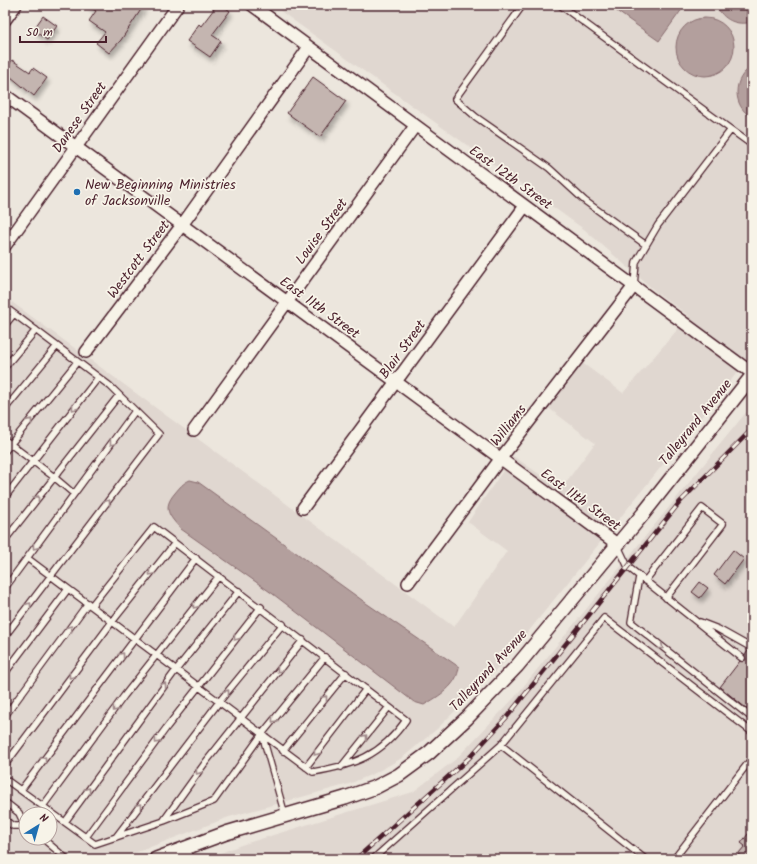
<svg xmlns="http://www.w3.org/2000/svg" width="757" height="864" viewBox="0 0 757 864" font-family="Kalam,sans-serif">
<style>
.built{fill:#e0d7d0;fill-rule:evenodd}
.water{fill:#b39f9d;stroke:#896c6f}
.building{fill:#c4b5b0;stroke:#4a1f2b;filter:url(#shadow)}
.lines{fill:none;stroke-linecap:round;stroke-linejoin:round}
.service-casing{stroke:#4a1f2b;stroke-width:8}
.minor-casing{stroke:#4a1f2b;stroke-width:14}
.tertiary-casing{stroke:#4a1f2b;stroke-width:16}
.service{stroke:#f7f3e8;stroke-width:5.5}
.minor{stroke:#f7f3e8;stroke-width:11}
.tertiary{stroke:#f7f3e8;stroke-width:13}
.rail-casing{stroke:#4a1f2b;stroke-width:4.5}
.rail{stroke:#f7f3e8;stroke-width:3;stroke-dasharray:9;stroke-linecap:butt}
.oneway{stroke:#a0898a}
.poi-dot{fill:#1f6fb2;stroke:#f7f3e8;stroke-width:1.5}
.labels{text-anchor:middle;stroke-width:3.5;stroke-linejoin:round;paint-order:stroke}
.street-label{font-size:14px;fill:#4a1f2b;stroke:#f7f3e8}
.poi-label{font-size:14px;fill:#4a1f2b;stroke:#f7f3e8;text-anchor:start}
</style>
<defs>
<filter id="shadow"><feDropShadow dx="2.5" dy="4.5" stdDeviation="2" flood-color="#0004"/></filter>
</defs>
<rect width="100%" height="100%" fill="#ece6dd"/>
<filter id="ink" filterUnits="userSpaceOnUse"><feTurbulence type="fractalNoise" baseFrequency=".025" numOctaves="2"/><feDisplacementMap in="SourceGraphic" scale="8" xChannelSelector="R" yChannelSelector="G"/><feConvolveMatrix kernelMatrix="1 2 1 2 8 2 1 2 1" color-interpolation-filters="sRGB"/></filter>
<g filter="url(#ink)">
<path class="built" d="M272 5H752V354L503 663 437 729 402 758 375 773 349 784 229 817 119 859H5V297L454 627 507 551 468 522 513 456 561 489 595 443 546 406 581 362 623 393 689 316 656 292 585 230ZM26 814H50V838H26Z
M752 405V859H205L241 845 413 792 456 759 514 698Z"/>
<path class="water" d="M608 5H685L659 41Z
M716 5H752V22C736 26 723 20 716 5Z
M676 47a29 29 0 1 1 58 0a29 29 0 1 1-58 0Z
M752 67V117C732 107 732 77 752 67Z
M190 480 198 482 366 603 459 667C457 686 439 696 424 705L414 702 273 594 181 529C169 516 162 508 175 493 180 487 183 483 190 480Z"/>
<path class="building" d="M87 5H144L121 40 109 53 96 43 105 32 89 21 96 11Z
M217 5H222L230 11 212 35 221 41 210 57 187 41 199 24 201 26Z
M43 16 57 26 47 40 33 30Z
M12 60 30 72 33 68 47 78 34 96 5 72Z
M313 77 346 101 320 137 287 113Z
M733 550 744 559 725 584 714 575Z
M700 582 708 588 700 598 692 592Z
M748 651 752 652V713L720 687 740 661 746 660 745 655Z
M752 829V859H744L738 854 745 846 741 843Z"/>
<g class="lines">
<defs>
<path id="service" d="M523 5 455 99 476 117 549 168 585 201 646 245
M560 5 752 145
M634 286 636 262 658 225 730 131
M5 307 110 386 159 434 5 636
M5 325 14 314
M5 367 36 330
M5 409 57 346
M5 440 54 477 74 494
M5 451 77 362
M5 497 98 378
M5 540 119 395
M618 546 628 567 742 658
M27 558 262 734 285 815
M639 577 631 622 752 718
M645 581 702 508 723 524 666 598
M5 588 135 411
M91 606 154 527 406 720C381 756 354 765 313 772L262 734
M700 622 718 629 752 648
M5 673 68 589
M5 716 88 603
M501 745 645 859
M283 751 346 673
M5 765 112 622 175 543
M306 767 366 689
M341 767 389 707
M5 779 95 844 164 821 214 801 262 734 325 657
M21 790 196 558
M5 802 19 813 25 826
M43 806 124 696 219 576
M5 820 13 826H26
M164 820 205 763 303 640
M65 822 176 670 239 591
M86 837 167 727 261 607
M116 837 219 702 283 624
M42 838 67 859
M186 848 190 859
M373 859 501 745 604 618 752 732
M674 859 752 758"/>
<path id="minor" d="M252 5 752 373
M5 20 16 5
M5 95 617 544
M5 246 178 5
M86 352 182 225 309 47
M194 430 415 126
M303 508 525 206
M408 583 501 458 634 286"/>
<path id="tertiary" d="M156 859 226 833 345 798 376 787 399 775 429 753 467 718 517 666 643 514 752 376"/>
</defs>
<use href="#service" class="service-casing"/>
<use href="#minor" class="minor-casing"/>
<use href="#tertiary" class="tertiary-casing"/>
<use href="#service" class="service"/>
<use href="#minor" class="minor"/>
<use href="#tertiary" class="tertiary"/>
<defs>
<path id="rail" d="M356 859 469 758 506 718 680 502 752 429"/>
</defs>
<use href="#rail" class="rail-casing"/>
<use href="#rail" class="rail"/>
</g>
<defs><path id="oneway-chevron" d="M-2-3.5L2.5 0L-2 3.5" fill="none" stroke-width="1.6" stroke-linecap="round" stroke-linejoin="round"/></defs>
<g class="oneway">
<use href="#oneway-chevron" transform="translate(74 408) rotate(128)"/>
<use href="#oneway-chevron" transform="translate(30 421) rotate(-51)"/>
<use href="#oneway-chevron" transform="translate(112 443) rotate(127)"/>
<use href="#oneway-chevron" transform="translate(37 498) rotate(-51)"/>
<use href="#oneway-chevron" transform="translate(108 502) rotate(-53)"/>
<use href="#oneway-chevron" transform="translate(35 547) rotate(127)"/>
<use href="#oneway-chevron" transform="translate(151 573) rotate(128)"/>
<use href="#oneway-chevron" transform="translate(29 605) rotate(-53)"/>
<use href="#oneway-chevron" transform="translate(195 606) rotate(128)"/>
<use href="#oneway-chevron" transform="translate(70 628) rotate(-54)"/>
<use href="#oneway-chevron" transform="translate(236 638) rotate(128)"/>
<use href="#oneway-chevron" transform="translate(661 647) rotate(38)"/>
<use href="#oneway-chevron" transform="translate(122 655) rotate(-53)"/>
<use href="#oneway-chevron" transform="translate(279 670) rotate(128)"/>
<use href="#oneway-chevron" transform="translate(71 676) rotate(127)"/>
<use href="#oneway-chevron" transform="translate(164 685) rotate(-54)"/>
<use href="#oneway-chevron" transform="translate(227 692) rotate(-51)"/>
<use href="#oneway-chevron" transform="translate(325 698) rotate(-51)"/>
<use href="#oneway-chevron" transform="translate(115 709) rotate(126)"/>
<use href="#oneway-chevron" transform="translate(274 720) rotate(129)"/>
<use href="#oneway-chevron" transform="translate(365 737) rotate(-52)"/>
<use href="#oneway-chevron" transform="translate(157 741) rotate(126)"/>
<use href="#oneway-chevron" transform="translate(316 753) rotate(128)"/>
<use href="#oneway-chevron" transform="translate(44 759) rotate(-53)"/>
<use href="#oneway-chevron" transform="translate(198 772) rotate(125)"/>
<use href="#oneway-chevron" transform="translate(88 790) rotate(-54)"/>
<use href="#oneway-chevron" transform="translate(139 806) rotate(-53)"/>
</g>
</g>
<circle class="poi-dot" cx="77" cy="192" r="4"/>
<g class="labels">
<g class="street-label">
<text transform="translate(79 117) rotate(-55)" y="5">Danese Street</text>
<text transform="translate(511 177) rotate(36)" y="5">East 12th Street</text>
<text transform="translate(321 231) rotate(-54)" y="5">Louise Street</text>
<text transform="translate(138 259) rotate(-53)" y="5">Westcott Street</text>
<text transform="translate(320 307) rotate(36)" y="5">East 11th Street</text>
<text transform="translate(402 349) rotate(-54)" y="5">Blair Street</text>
<text transform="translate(695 422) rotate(-51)" y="5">Talleyrand Avenue</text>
<text transform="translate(508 425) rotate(-52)" y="5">Williams</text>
<text transform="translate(581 499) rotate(36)" y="5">East 11th Street</text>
<text transform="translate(488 670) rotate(-47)" y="5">Talleyrand Avenue</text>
</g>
<g class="poi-label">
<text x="85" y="189">New Beginning Ministries<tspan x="85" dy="16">of Jacksonville</tspan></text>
</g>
</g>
<rect width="757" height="864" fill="none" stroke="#f7f3e8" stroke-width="20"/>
<rect x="10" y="10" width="737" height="844" fill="none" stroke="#4a1f2b" stroke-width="1.5" filter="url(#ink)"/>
<g transform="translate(38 826) rotate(37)"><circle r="19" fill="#f7f3e8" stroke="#b29e9c"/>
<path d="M0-3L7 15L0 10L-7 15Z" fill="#1f6fb2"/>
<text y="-6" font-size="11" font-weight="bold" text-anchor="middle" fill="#4a1f2b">N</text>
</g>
<path d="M20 36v6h86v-6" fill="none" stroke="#4a1f2b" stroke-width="2"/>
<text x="26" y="36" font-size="12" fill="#4a1f2b" stroke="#f7f3e8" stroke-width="3" paint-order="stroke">50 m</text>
</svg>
